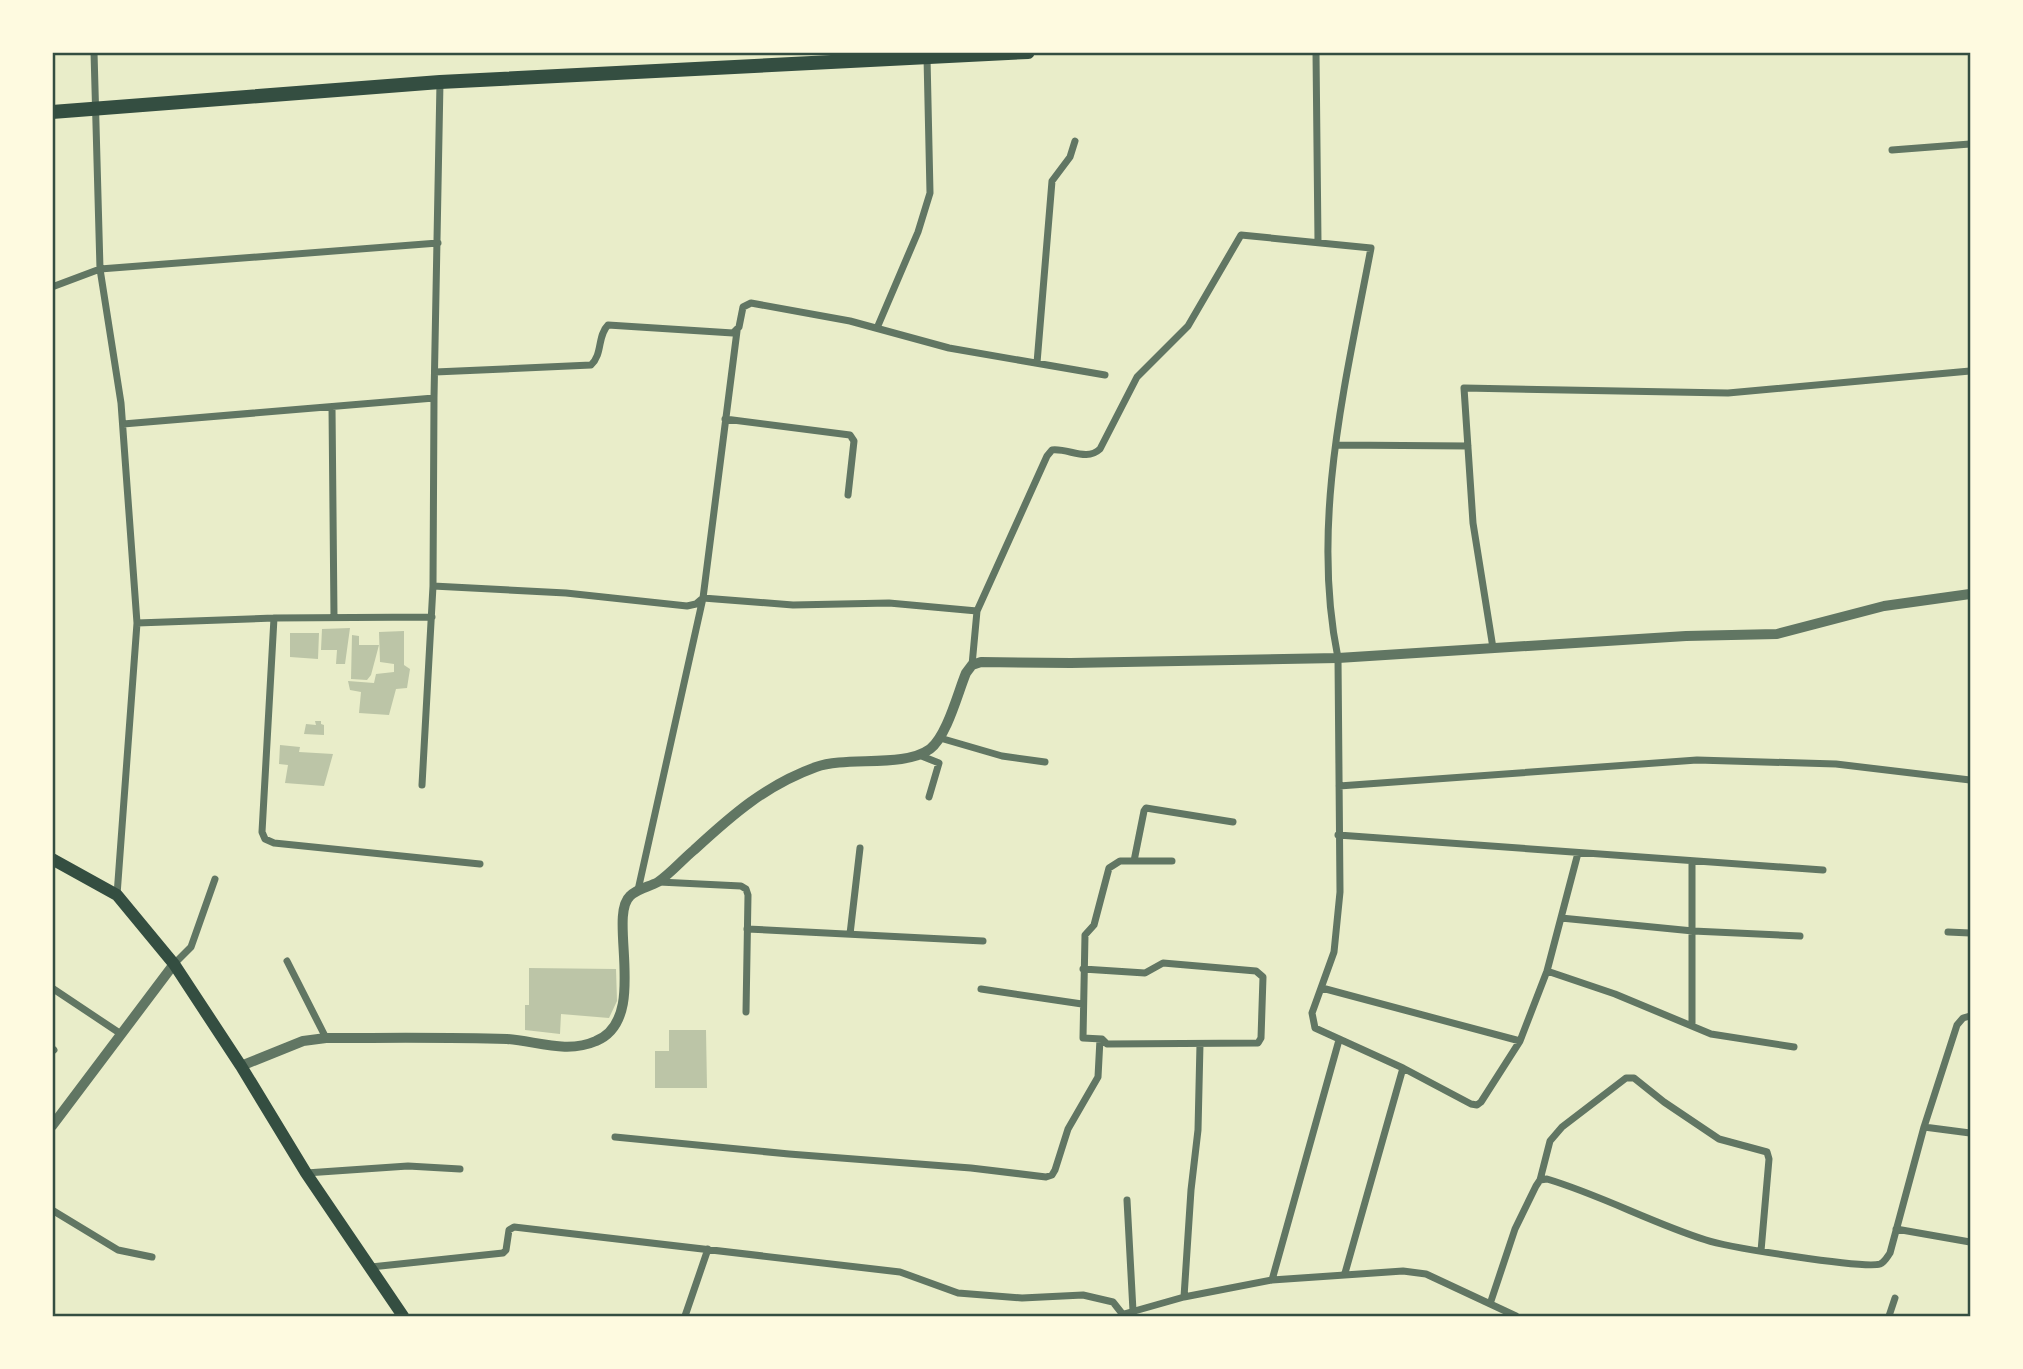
<svg xmlns="http://www.w3.org/2000/svg" width="2023" height="1369" viewBox="0 0 2023 1369" font-family="'Sofia Sans Condensed',sans-serif">
<style>
.building{fill:#bcc5a7}
.lines{fill:none;stroke-linecap:round;stroke-linejoin:round}
.minor{stroke:#617663;stroke-width:7}
.tertiary{stroke:#617663;stroke-width:10}
.secondary{stroke:#344e41;stroke-width:12}
.primary{stroke:#344e41;stroke-width:14}
.neatline{fill:none;stroke:#344e41;stroke-width:2.5}
</style>
<rect width="100%" height="100%" fill="#e9edc9"/>
<path class="building" d="M350 628 345 664H336L337 650H321L322 629Z
M404 631V665L410 669 407 688 396 689 389 715 359 713 361 692 350 690 348 681 374 683 376 674 394 672V664L380 662 379 632Z
M290 633H319L318 659 290 657Z
M352 635 359 636V645H379L371 675 367 680 351 679Z
M315 721H321V724L324 725V735L304 734 306 724 316 725Z
M280 745 300 747 299 752 333 754 324 786 285 783 288 765 279 764Z
M529 968 616 969 617 1001 609 1018 561 1014 560 1034 525 1030V1005H529Z
M669 1030H706L707 1088H655V1051H669Z"/>
<g class="lines">
<path class="minor" d="M94 52 100 269 121 403 137 623 117 895
M1316 52 1318 242
M1970 144 1892 150 1970 144
M52 287 100 269 438 243
M877 328 918 232 930 193 927 57
M1037 363 1052 181 1070 157 1075 141
M435 372 591 365C603 354 597 336 608 325L733 333 739 327 743 307 751 303 850 321 949 348 1105 375
M332 407 334 617
M725 419 850 435 854 441 848 495
M123 424 434 398
M1337 445 1468 446
M433 586 566 593 687 606 696 604 703 598 793 605 889 603 977 611
M274 618 262 832 265 839 274 843 480 864
M137 623 274 618 432 617
M1493 648 1473 523 1464 388 1728 393 1970 371
M972 665 977 611 1047 456 1052 450C1069 448 1086 462 1100 449L1137 377 1188 326 1241 235 1371 248C1346 381 1310 522 1338 658L1340 892 1334 952 1312 1013 1315 1028 1403 1068 1471 1104 1477 1105 1481 1102 1520 1041 1547 971 1578 853
M940 738 1002 756 1045 762
M919 755 939 763 929 797
M422 785 433 586 434 398 440 82
M1339 786 1697 760 1836 764 1970 780
M1338 835 1823 870
M1134 861 1144 811 1146 808 1233 822
M1692 861V1024
M659 882 741 886 746 889 748 895 746 1012
M638 890 703 598 737 331
M1561 918 1693 931 1800 936
M747 929 983 941
M1948 932 1970 933
M850 934 860 848
M287 961 326 1038
M174 964 191 947 215 879
M1083 969 1145 973 1163 963 1256 971 1263 977 1261 1038 1258 1043 1107 1044 1102 1039 1083 1038 1085 935 1094 925 1109 868 1120 861H1172
M1547 971 1615 994 1711 1034 1794 1047
M52 988 121 1034
M1322 988 1520 1041
M981 989 1082 1004
M52 1051 54 1050
M1924 1127 1970 1133
M615 1137 789 1154 971 1168 1046 1177 1052 1175 1055 1170 1068 1129 1098 1077 1100 1039
M306 1173 408 1166 460 1169
M1540 1180 1550 1141 1562 1127 1626 1078H1634L1664 1102 1719 1139 1767 1152 1769 1159 1761 1251
M1127 1200 1133 1311
M52 1210 118 1250 152 1257
M1896 1229 1970 1242
M371 1267 503 1253 506 1250 509 1230 514 1227 900 1272 958 1293 1022 1298 1083 1295 1113 1302 1124 1316
M1345 1273 1403 1068
M1272 1280 1339 1040
M1184 1297 1191 1190 1198 1130 1200 1044
M1490 1304 1515 1229 1536 1186 1540 1180 1547 1179C1601 1195 1652 1223 1706 1240 1726 1247 1864 1269 1880 1264 1885 1262 1887 1257 1890 1253L1924 1127 1957 1025 1963 1018 1970 1016
M1124 1314 1184 1297 1272 1280 1403 1271 1426 1274 1516 1316
M685 1316 708 1249
M1889 1316 1895 1298"/>
<path class="tertiary" d="M241 1066 303 1041 326 1038C386 1038 447 1037 507 1039 536 1041 567 1054 596 1041 650 1019 607 917 630 896 638 888 649 887 658 882 671 873 682 860 694 850 732 815 766 785 816 767 847 756 904 768 930 749 947 736 958 692 966 673L972 665 981 662 1071 663 1338 658 1686 636 1777 634 1884 606 1970 594
M52 1126 174 964"/>
<path class="secondary" d="M52 859 117 895 174 964 241 1066 306 1173 403 1316"/>
<path class="primary" d="M52 112 440 82 1028 52"/>
</g>
<rect width="2023" height="1369" fill="none" stroke="#fefae0" stroke-width="108"/>
<rect x="54" y="54" width="1915" height="1261" class="neatline"/>
</svg>
